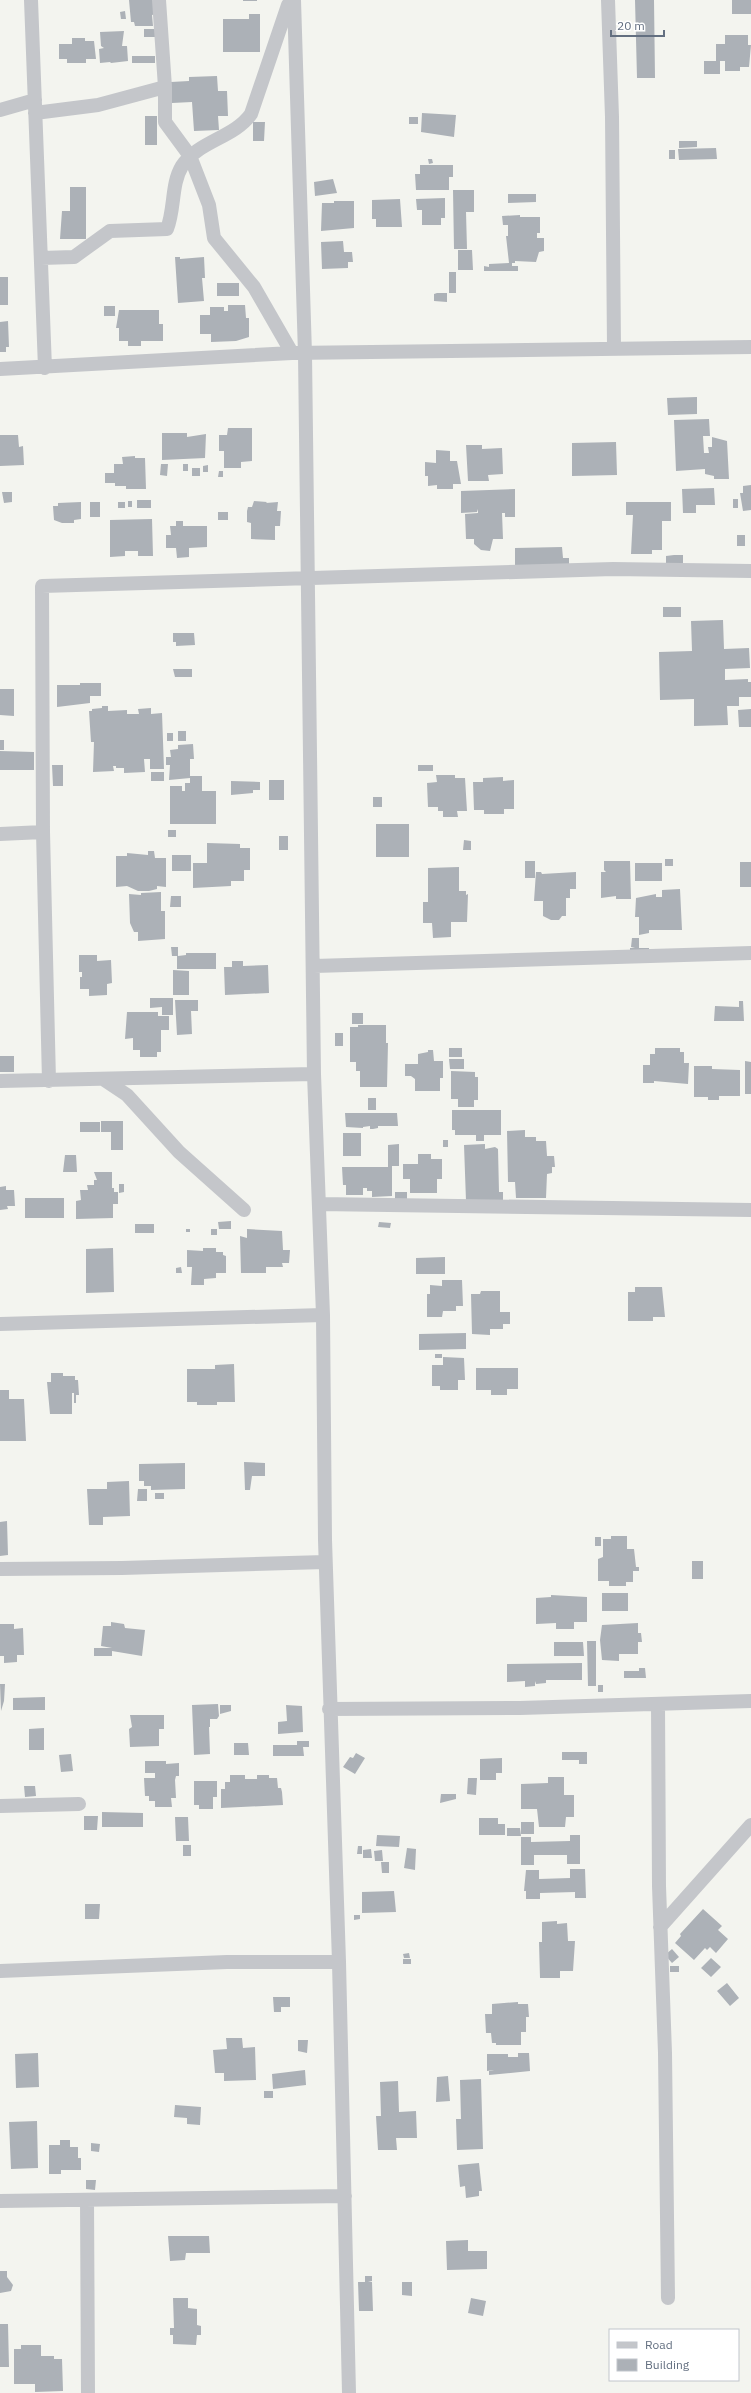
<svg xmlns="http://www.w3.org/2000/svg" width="751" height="2393" viewBox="0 0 751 2393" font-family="'IBM Plex Sans',sans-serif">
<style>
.building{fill:#acb1b7}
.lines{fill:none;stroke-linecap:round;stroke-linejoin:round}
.street{stroke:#c4c6ca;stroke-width:14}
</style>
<rect width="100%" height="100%" fill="#f3f4ef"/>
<path class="building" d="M129 0H155L156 14 152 15 153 26H135L134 22H131Z
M243 0H257V1H243Z
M635 0H654L655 78H637Z
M732 0H751V14H732Z
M125 11 126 19H121L120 12Z
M249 14H260V52H223V19H249Z
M144 29H155V37H144Z
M124 31 122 46H127L128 61 111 63 110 62 100 63 99 49 104 48 101 46 100 32Z
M725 35H748V45H751L749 67H740V71H725V61H720V74H704V61H716V44H725Z
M72 38H85V41H94L96 59H86V63H67V59H59V44H72Z
M132 56H155V63H132Z
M217 76 218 91H227L228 116H218L219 130 194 131 192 102 172 103 171 82 189 81V77Z
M422 113 456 115 454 137 421 132Z
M145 116H157V145H145Z
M409 117H418V124H409Z
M253 122H265L264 141H253Z
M679 141H697V147L679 148Z
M716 148 717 159 679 160 678 149Z
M669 150H675V159H669Z
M428 159H432L433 163 429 164Z
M420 165H453V177H449V190H416L415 174H420Z
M333 179 337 193 315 196 314 182Z
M70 187H86V239H60L62 211H70Z
M453 190H474V212H466L467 249H454Z
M508 194H536V202L508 203Z
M445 198V218H441V225H422V210H417L416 199Z
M400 199 402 227H376V219H372V200Z
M334 201H354V228L321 231 322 203H334Z
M520 215V217H540V233H537V238H544V251L539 252 536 262 515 261V263H512V266H518V271H484V266L489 267V264L509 263 506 236H508V225H503L502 216Z
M343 241 344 252H352L353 262H348V268L322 269 321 242Z
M458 250H472L473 270H458Z
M175 257H180V259L204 257 205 278H202L204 301 178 303Z
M449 272H456V293H449Z
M0 277H8V305H0Z
M217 283H239V296H217Z
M437 293H447V302L434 301V294Z
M228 305H245L246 318H249V337L236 341 211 342V334H200V315H210V307H224V311H228Z
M104 306H115V316H104Z
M119 310H159V324H163V341H141V346H128V341H119V328H116Z
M8 321 9 347H6V352H0V322Z
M697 397V414L668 415 667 398Z
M709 419 710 436H703L704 453H709L708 447H712V437L727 441 729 479H714V476L705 474V469L676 471 674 420Z
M228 428H252V461L241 462V468H224V451H219V435H227Z
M162 433H187V437L206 434 205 458 162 460Z
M0 435H18L19 447 23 446 24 465 0 466Z
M616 442 617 475 572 476V443Z
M466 445H482V449L502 448 503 474 488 475 489 481H468Z
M436 450 450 451V461H457L461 484H453V489H437V485L428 486V476H425V462L436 463Z
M135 456V458H145L146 489H126V486H115V483H105V473H114V464H123L122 457Z
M161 464H168L167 476 160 475Z
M183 464H188V471H183Z
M208 465V472H203V466Z
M192 468H200V476H192Z
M219 471H223V477H218Z
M751 485V510L743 511 740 493H743V486Z
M714 488 715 505H696V513H683L682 489Z
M515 489V517H505V513H502L503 539H493L490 551 481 550 474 544V539H466L465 514 478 513V509L477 512 461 513V491Z
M2 492H12V502L4 503Z
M733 499H738V508H733Z
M137 500H151V508H137Z
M128 501H132V507H128Z
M254 501 267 502 266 503 278 502 277 511H281L280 526H275V540L251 539V523L247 522V511L248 507H252Z
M81 502V519L74 520V523H62L54 520 53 506H58V503Z
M90 502H100V517H90Z
M118 502H125V508H118Z
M626 502H671V521H662V550H652V554H631L633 515H626Z
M218 512H228V520H218Z
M152 519 153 556H138V551H125V556L110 557V520Z
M176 521H183V526H207V547L189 548V557L177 558 176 548H166V535H171L170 526H176Z
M737 535H745V546H737Z
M562 547 563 558H569V564L515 566V548Z
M674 555H683V563H666V556Z
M663 607H681V617H663Z
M723 620 724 649 749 648 750 668 725 669V680L748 679V682H751V697H739V706H727L728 725 694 726V699L660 700 659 652 692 651 691 621Z
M173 633H194L195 645 176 646V642H173Z
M173 669H192V677H175Z
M80 683H101V696H90V703L57 707V685H80Z
M0 689H14V716L0 715Z
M102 706H108V711L127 710V714H139L138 709 151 708V714L162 713 164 769H150V759H144L145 772 124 773V768H116V766H113L114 771 93 772 94 742H91L89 711H92V709L102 708Z
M751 709V727H739L738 710Z
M178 731H186V741H178Z
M167 733H173V741H167Z
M0 740H4V750H0Z
M193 744 194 759H190V776H202V791H216V824H170V786H182V791H185V783H190V778L169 780 170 765H166V757H171L170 750 178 749V745Z
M0 751 34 752V770H0Z
M52 765H63V786H53Z
M418 765H433V771H418Z
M151 772H164V781H151Z
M436 775H455V778H465L467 811H457L458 817H443V811H438V807H428L427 783 437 782Z
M503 777V781L514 780V809H504V814H484V810H474L473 782H483V778Z
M269 780H284V800H269Z
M231 781 260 782V790H253V793L231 795Z
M373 797H382V807H373Z
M376 824H409V857H376Z
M168 830H176V837H168Z
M279 836H288V850H279Z
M464 840 471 841V850H463Z
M207 843 240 844V848H250V870H244V881H231V886L193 888V863H207Z
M148 851H154L155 858H166V887L157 886V889L149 891H138L127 886 116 887V856H127V853L148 855Z
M172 855H191V871H172Z
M665 859H673V866H665Z
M525 861H535V878H525Z
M604 861H630L631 899H616V896L601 898V872H606L604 870Z
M740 862H751V887H740Z
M635 863H662V881H635Z
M459 867V891H466V895L468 894 467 922H451V937L433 938 432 923H423V902H428V868Z
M536 872H541L542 874 576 872V889H570V898H566V916H562L559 920H551L543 916V901H534Z
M680 889 682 930H649V933L639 935V917H635L636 898 656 894V897H662V890Z
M161 892V911H165V939L138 941V932H134L130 923 129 894 141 895V893Z
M171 896H181V907H170Z
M632 938H639V948H649V955H630V948H635L631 947Z
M171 947H178V956L186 955V953H216V969H177V956H172Z
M79 955H97V961L111 960 112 983 107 984V995L89 996V989H80V977H82V972H79Z
M232 961H243V966L268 965 269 993 225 995 224 967H232Z
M173 970 189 971V995H173Z
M150 998H173V1015H162V1007L150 1008Z
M175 1000H198V1011H191L192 1034 177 1035Z
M739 1001H743L744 1021H714L715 1006 739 1007Z
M127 1012H158V1016H169V1030H161V1052H157V1057H140V1050H133V1038L125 1039Z
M352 1013H363V1024H352Z
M358 1025H386V1043H388L387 1087H360V1071H356V1062H350V1027H358Z
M335 1033H343V1046H335Z
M449 1048H462V1057H449Z
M655 1048H680V1052H684V1063H689L688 1084 654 1081V1083H643V1065H650V1054H655Z
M428 1050H433L434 1061H443V1078H440V1091H415V1079L411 1076H405V1064H418V1054L428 1052Z
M0 1056H14V1072H0Z
M449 1059H464V1069H450Z
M745 1061 751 1062V1094H745Z
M694 1066H712V1069L740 1070V1096H719V1100H708V1097H694Z
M451 1071 475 1072V1077H478V1100H474V1107H458V1099H451Z
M368 1098H376V1110H368Z
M452 1110H501V1135H484V1141H476V1135H455V1130H452Z
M345 1113H397L398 1126H378V1128L373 1129H370V1126L363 1127V1128L346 1127Z
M101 1121H123V1150H111V1132H101Z
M80 1122H100V1132H80Z
M525 1130V1137H536V1141H546L547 1156H554L555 1167H552V1173L547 1174 546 1198H516L515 1182H508L507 1131Z
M343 1133H361V1156H343Z
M443 1140H448V1147H443Z
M399 1144V1166H392V1196L372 1197V1191H367V1188H363V1195H346V1185H343L342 1167H388V1145Z
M485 1144V1149L495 1147 498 1149 499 1192H503V1201H466L464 1145Z
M418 1154H431V1159H442V1179H437V1193H410V1179H403V1164H418Z
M65 1155H76L77 1172H63Z
M94 1172H112V1188H114V1192H118V1204H113V1218L76 1219V1201L81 1200 80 1190H88L87 1185H94V1180H97Z
M119 1184H124V1192L119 1193Z
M6 1186V1190H14L15 1206H7L8 1209 0 1210V1187Z
M395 1192H407V1201H395Z
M25 1198H64V1218H25Z
M231 1221V1229H219L218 1222Z
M379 1222 391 1223 390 1228 378 1227Z
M135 1224H154V1233H135Z
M186 1229H190V1232H186Z
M211 1229H217V1235H211Z
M247 1229 282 1231 283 1250H290L289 1263H282L283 1267H266V1273H241L240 1236 247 1238Z
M113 1248 114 1292 86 1293V1249Z
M203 1248H216V1252H223V1255L226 1256V1273H216V1278L204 1279V1285H191L192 1267H187V1250L203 1251Z
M445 1257V1274H416V1258Z
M181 1267 182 1273H176V1268Z
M442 1280H462L463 1306H456V1311H443L442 1317H427V1294H430V1285L442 1286Z
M635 1287H662L665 1317H653V1321H628V1292H635Z
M481 1291H500V1312H510V1324H503V1329H490V1335L472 1334 471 1294H480Z
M466 1333V1349L419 1350V1334Z
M435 1354H442V1358H435Z
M443 1357 464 1358 465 1380H458V1390H440V1386H432V1365H443Z
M234 1364 235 1402H217V1405H197V1402H187V1369H215V1365Z
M476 1368H518V1389H507V1395H491V1390H476Z
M51 1373H63V1376H75V1380H78L79 1395H76V1403H74V1393H72V1414H50L47 1382H51Z
M0 1390H9V1399H24L26 1441H0Z
M244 1462 265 1463V1476H252L250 1490H245Z
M185 1463V1489L151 1490V1486H144V1481H139V1464Z
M129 1481 130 1516 103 1517V1525H89L87 1489H107V1482Z
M138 1489H147V1501H137Z
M155 1493H164V1499H155Z
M7 1521 8 1555 0 1556V1522Z
M611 1536H627V1549H634L636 1567H639V1571H633V1582H626V1586H609V1581H598V1559L603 1557V1539H611Z
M595 1537H601V1546H595Z
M692 1561H703V1579H692Z
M602 1593H628V1611H602Z
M551 1595 587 1597V1622H574V1629H556V1623L536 1624V1598L551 1597Z
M111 1622 124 1624 125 1628 145 1630 142 1656 112 1651V1656H94V1648H112L101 1646 103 1626H111Z
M638 1623V1633H641L642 1642H638V1654H619V1661L602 1660 600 1640 602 1625Z
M0 1624H14V1629L23 1628 24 1655H17V1662L4 1663V1656H0Z
M587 1641H596V1686H588Z
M554 1642H583L584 1656H554Z
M582 1663V1680H546V1683L536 1684 535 1681V1686L525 1687V1681L507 1682V1664Z
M639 1668H645L646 1678H624V1671H639Z
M0 1684H5L4 1701 1 1711Z
M598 1685H603V1692H598Z
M45 1697V1710H13V1698Z
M218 1704 219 1716 217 1719H210V1727H209L210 1754 194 1755 192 1705Z
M220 1705H231V1711L220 1714Z
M286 1705 302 1706 303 1732 278 1734V1722L287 1721Z
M130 1715H164V1729H159V1746L130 1747 129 1729 132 1727Z
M44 1728V1750H29V1729Z
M297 1741H309V1747H303L304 1756H273V1745H297Z
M234 1743H248L249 1755H234Z
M562 1752H587V1764H579V1760H562Z
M356 1753 365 1758 355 1774 343 1767 350 1757 353 1758Z
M71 1754 73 1771 61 1772 59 1755Z
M502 1758V1773H496V1780H480V1759Z
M145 1761H166V1764L179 1763V1776H176L175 1780 176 1798H171L172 1807H155V1801H149V1796H145L144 1778H155V1773H145Z
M230 1775H245V1779H257V1775H269V1778H277L278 1788H281L282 1792 283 1805 221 1808V1789H225V1782H230Z
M548 1777H564V1795H574V1817H566L565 1827H539L537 1809H521V1784L548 1783Z
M468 1778H477L476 1795 467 1794Z
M194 1781H217V1797H213V1809H199V1805H194Z
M24 1786H35L36 1796 25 1797Z
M441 1794H456V1799L440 1803Z
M102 1812 143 1813V1827H102Z
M84 1816H98L97 1830H84Z
M175 1817H188L189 1841H176Z
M479 1818H498V1824H505V1835H479Z
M521 1822H534V1834H521Z
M507 1828H520L521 1836H507Z
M377 1835 400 1836 399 1847 376 1846Z
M570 1835H580V1864H567V1855H534V1865H521V1837H531V1842L570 1841Z
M183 1845H191V1856H183Z
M358 1846H362V1854H357Z
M407 1848 416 1849 415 1870 404 1868Z
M371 1849 372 1858H363V1850Z
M382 1850 383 1861H375L374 1851Z
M381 1862H389V1873H382Z
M570 1869H585L586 1898H575V1892L540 1893V1899H526V1891H524L526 1870H539V1879L570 1878Z
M394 1891 396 1912 362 1913V1892Z
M85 1904H100L99 1919H85Z
M703 1909 722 1926 718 1930 728 1939 716 1953 710 1947 707 1950 705 1948 694 1960 675 1943 681 1936 680 1934Z
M354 1915H360V1919L354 1920Z
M557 1921V1924L567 1923 568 1941H575L573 1971H560V1978H540L539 1942H542V1922Z
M672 1949 679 1957 672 1963 665 1955Z
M409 1953 410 1958H404L403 1954Z
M711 1958 721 1967 711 1977 701 1968Z
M403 1959H411V1964H403Z
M670 1966H679V1972H670Z
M727 1983 739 1998 730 2006 717 1991Z
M273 1997H290V2007H281V2012H274Z
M518 2002V2004H528L529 2017H526V2032H521V2045H496V2043H492L491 2033H486L485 2014H492V2004Z
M226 2038H242L243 2048 255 2047 256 2080 224 2081V2073H215L213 2050 227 2049Z
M298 2040H308L307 2053 298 2051Z
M38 2053 39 2087 16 2088 15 2054Z
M518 2053H529L530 2071 489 2075V2071L494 2070 487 2071V2054H508V2057H518Z
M305 2070 306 2085 273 2089 272 2074Z
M448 2076 450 2101 436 2102 437 2077Z
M481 2079 483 2149 457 2150 456 2119H461L460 2080Z
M398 2081 399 2112 416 2111 417 2138H396L397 2150H378L376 2116H381L380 2082Z
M264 2091H273V2098H264Z
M175 2105 201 2107 200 2125 187 2124V2118L174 2117Z
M37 2121 38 2168 11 2169 9 2122Z
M60 2140H70V2147H78V2158H81V2170H61V2174H49V2145H60Z
M91 2143 100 2144 99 2152 91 2151Z
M479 2163 482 2191H479V2196L466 2198 465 2186 460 2187 458 2165Z
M86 2180H96L95 2190 86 2189Z
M168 2236H209L210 2253H186L185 2260 170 2261Z
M468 2240V2251H487V2269L447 2270 446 2241Z
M0 2271H7V2277L13 2285 11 2291 0 2293Z
M365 2276H372V2281L368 2282H372L373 2311H359L358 2282H365Z
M402 2282H412V2296L402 2295Z
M173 2298H188V2308L197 2309V2325L201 2326V2335H197L196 2345 173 2344V2335H170V2328H174Z
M471 2298 486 2301 483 2316 468 2313Z
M0 2324H8L9 2367H0Z
M21 2345H41V2356H54V2359H62L63 2391 35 2392V2384H14V2349H21Z"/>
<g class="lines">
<path class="street" d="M31 0 45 368
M159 0 165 87V122L190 156 209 205 214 238 254 287 292 353
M294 0 305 354 314 1074 323 1315 325 1540 339 1962 349 2393
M608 0 612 117 614 347
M0 110 35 100
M35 113 98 105 165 87
M41 258 74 257 110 231 167 229C175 209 171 184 182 166 198 141 234 138 251 114L288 5
M0 369 292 353 751 347
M0 834 43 832
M314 966 751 953
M103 1079 127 1095 179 1152 244 1210
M0 1081 314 1074
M49 1081 43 832 42 586 613 569 751 571
M319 1204 751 1210
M0 1324 323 1315
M0 1569 122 1568 325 1562
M658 1704 659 1886 665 2053 668 2298
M329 1709 520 1708 751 1701
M0 1806 79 1804
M660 1927 751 1825
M0 1971 227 1962H339
M87 2200 88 2393
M0 2201 345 2196"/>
</g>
<rect x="609" y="2329" width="130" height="52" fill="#ffffff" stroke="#c1c5cc"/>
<rect x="617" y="2342" width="20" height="6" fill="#c4c6ca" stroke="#c1c5cc"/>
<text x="645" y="2349" font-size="12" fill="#636f80">Road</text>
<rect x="617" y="2359" width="20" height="12" fill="#acb1b7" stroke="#c1c5cc"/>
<text x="645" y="2369" font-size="12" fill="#636f80">Building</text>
<path d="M611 30v6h53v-6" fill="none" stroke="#636f80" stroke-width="2"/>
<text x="617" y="30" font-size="12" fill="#636f80" stroke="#ffffff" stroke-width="3" paint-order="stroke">20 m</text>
</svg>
